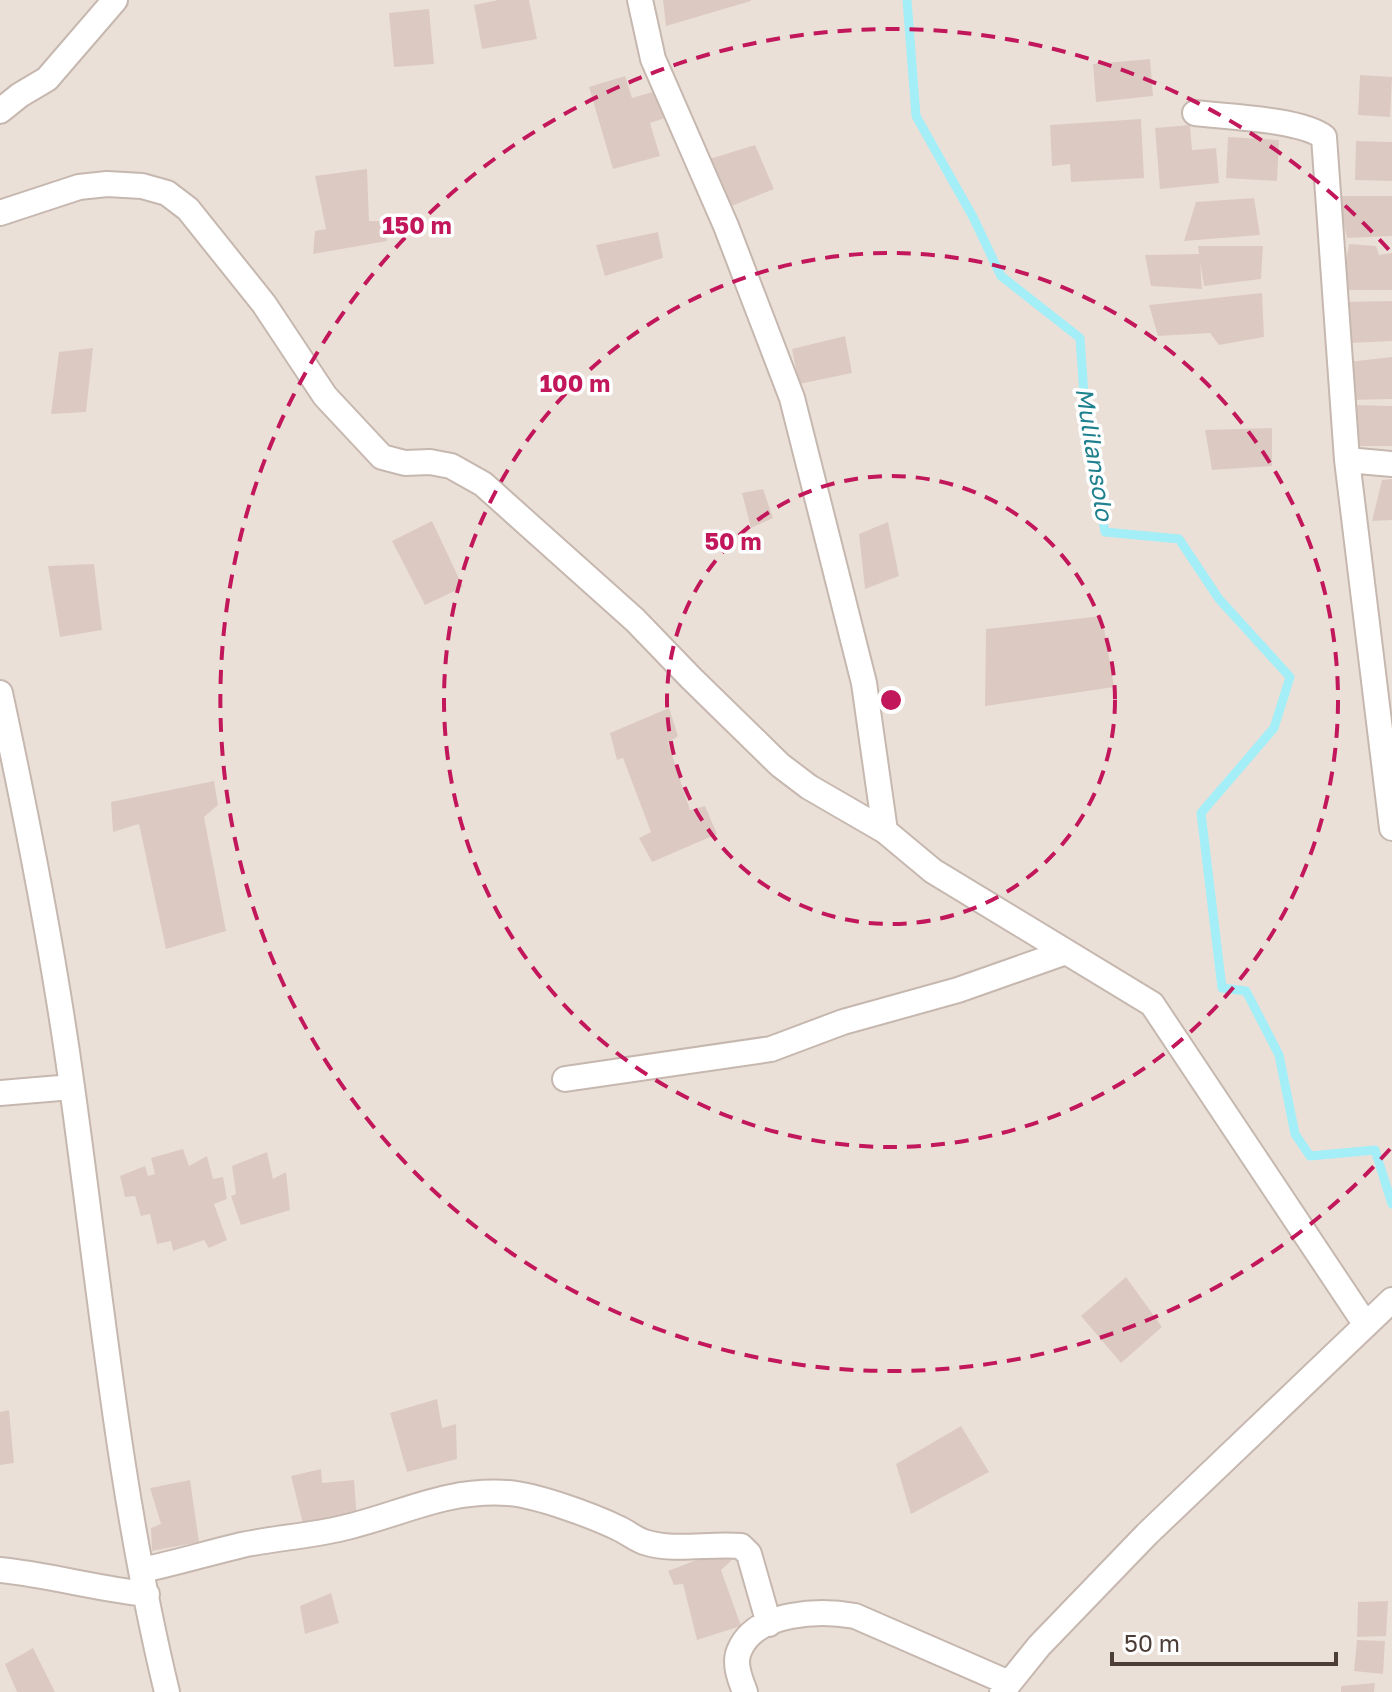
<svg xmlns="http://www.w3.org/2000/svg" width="1392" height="1692" viewBox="0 0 1392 1692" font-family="'Golos Text',sans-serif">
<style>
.residential{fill:#ebe0d8}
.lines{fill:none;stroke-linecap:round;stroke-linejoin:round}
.stream{stroke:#a3eef7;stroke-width:9}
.building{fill:#dccac2}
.street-casing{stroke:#c6b7af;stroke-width:28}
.street{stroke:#fff;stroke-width:24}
.ring{fill:none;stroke:#c2185b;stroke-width:4;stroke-dasharray:14 10}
.labels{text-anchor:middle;stroke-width:7;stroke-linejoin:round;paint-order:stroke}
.water-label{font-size:24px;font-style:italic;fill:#1f808e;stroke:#fff}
.centre{fill:#c2185b;stroke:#fff;stroke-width:4}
.ring-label{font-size:24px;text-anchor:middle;font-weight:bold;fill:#c2185b;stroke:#fff;stroke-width:7;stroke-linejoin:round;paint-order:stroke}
</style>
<rect width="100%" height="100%" fill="#f6efeb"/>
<path class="residential" d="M0 0H1392V1692H0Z"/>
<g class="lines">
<path class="stream" d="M907 0 916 116 973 217 1001 276 1080 338 1087 437 1105 532 1179 539 1219 599 1290 677 1274 728 1201 813 1222 988 1246 991 1279 1055 1295 1134 1310 1156 1375 1150 1392 1204"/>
</g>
<path class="building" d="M498 0H529L537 39 482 49 474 5Z
M663 0H750L751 1 666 26Z
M429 9 434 64 394 67 389 13Z
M1150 59 1153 96 1096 102 1093 64Z
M1360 75 1392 77 1390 117 1358 115Z
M625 76 632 98 656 91 665 118 650 123 660 156 613 169 589 87Z
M1141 119 1144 178 1071 182 1070 164 1052 166 1050 125Z
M1190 125 1192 150 1216 148 1219 183 1160 189 1155 128Z
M1228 137 1279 140 1277 181 1226 178Z
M1356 141 1392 142V181L1355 180Z
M755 145 774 189 719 211 700 162Z
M367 169 369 221H384L387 241 313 254 315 231 326 229 315 176Z
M1338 196H1392V236L1347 238Z
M1254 198 1260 235 1184 241 1196 202Z
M658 232 663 258 605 276 596 245Z
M1349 244 1376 246 1379 255 1392 253V290H1341Z
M1198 246H1263L1261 279 1204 286 1200 261 1202 289 1151 286 1145 255 1199 254Z
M1262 293 1264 337 1219 345 1210 333 1158 336 1149 305Z
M1392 301V341L1349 343 1342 302Z
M845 336 852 373 799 384 792 349Z
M93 348 86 412 51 414 59 352Z
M1392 357V399L1350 400 1348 362Z
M1356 405 1392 406V446H1352Z
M1272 428V466L1212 470 1205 430Z
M1392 479V520L1372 521 1382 480Z
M763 489 773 518 751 528 742 493Z
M432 521 463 587 425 605 392 541Z
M888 522 899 576 865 589 859 534Z
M94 564 102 630 60 637 48 566Z
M1102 616 1114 687 985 706 986 629Z
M669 708 678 736 668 743 690 810 705 806 717 834 652 862 639 838 651 832 623 758 617 760 610 733Z
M214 781 218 805 204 817 226 931 166 949 139 824 113 832 111 802Z
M183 1149 189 1166 207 1156 213 1179 223 1177 227 1199 214 1204 227 1240 209 1248 204 1240 173 1251 171 1241 157 1244 150 1214 141 1216 135 1196 125 1197 120 1176 145 1166 148 1176 155 1174 151 1158Z
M267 1152 273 1179 286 1172 290 1210 241 1225 231 1196 236 1194 232 1166Z
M1126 1277 1162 1327 1121 1363 1081 1316Z
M437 1399 442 1428 456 1424 457 1459 407 1472 390 1413Z
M9 1410 14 1463 0 1465V1412Z
M961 1426 989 1472 911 1514 896 1464Z
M321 1469 322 1483 354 1480 357 1519 304 1528 291 1476Z
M190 1480 199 1542 152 1551 151 1528 161 1524 150 1488Z
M728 1548 731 1561 721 1570 741 1626 697 1640 683 1584 674 1585 668 1571Z
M331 1593 339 1623 305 1634 300 1606Z
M1388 1601 1386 1636 1357 1637 1358 1602Z
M1357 1640 1385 1641 1383 1674 1354 1671Z
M33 1648 55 1692H17L5 1664Z
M1375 1683 1374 1692H1341V1686Z"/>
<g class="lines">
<defs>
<path id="street" d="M640 0 653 59 726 226 792 398 864 683 885 831
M0 111 20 95 47 79 115 0
M1195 113C1227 117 1300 119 1324 137L1347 460 1392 828
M0 213 79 187 107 184 142 186 167 193 188 209 264 304 325 396 382 457 405 463 430 462 451 466 483 484 635 620 691 678 780 765 809 787 885 831 933 871 1152 1004 1366 1325
M1347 460 1392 464
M0 693C28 823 54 955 72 1087 100 1288 119 1495 167 1692
M565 1079 771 1049 843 1022 958 990 1066 952
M0 1093 72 1087
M0 1570C50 1575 97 1589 147 1594
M142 1570C176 1563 208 1553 242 1545 275 1538 310 1536 343 1528 403 1514 444 1489 508 1493 536 1495 591 1515 618 1528 627 1532 635 1539 644 1542 674 1552 709 1543 741 1546L749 1554 769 1624
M745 1692C740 1679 733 1662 740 1649 757 1611 821 1610 855 1616L1009 1683
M1002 1692 1039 1646 1147 1534 1392 1300"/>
</defs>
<use href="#street" class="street-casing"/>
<use href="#street" class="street"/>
</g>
<g class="ring">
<circle cx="891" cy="700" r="224"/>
<circle cx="891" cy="700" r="447"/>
<path d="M1390 1149A671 671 0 1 1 1390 251"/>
</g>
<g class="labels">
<g class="water-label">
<text transform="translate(1094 454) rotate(81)" y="8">Mulilansolo</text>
</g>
</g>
<circle cx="891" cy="700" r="12" class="centre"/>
<g class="ring-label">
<text x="417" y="234">150 m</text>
<text x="575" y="392">100 m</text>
<text x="733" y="550">50 m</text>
</g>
<path d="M1112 1652v12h224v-12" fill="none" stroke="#4c3e37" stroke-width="4"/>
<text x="1124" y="1652" font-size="24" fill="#4c3e37" stroke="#ffffff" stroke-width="6" paint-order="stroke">50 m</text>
</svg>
